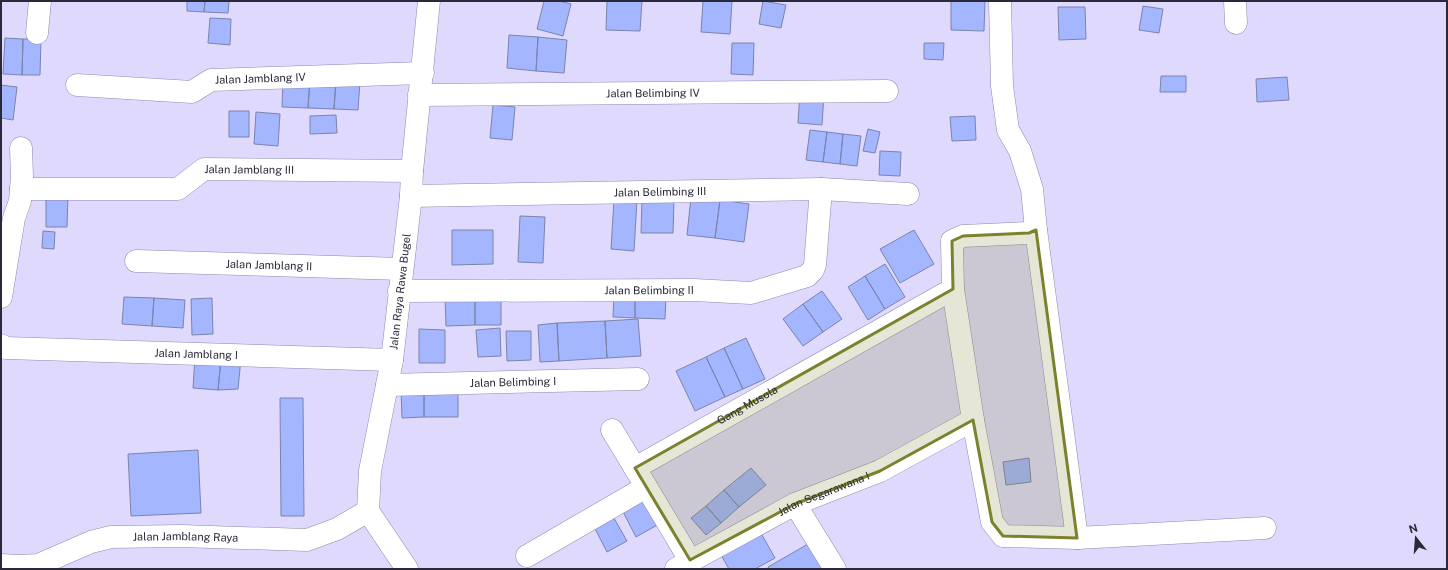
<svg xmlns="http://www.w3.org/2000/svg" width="1448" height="570" viewBox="0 0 1448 570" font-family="'Public Sans',sans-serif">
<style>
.building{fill:#a4b6ff;stroke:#7a84ab}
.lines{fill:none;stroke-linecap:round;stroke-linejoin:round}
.street-casing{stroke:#8e87ae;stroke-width:23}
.street{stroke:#fff;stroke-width:22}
.marked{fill:#7c822c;fill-opacity:0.2;stroke:#7c822c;stroke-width:3;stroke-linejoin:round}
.labels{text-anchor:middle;stroke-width:3;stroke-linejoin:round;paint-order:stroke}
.street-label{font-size:11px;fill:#2b2839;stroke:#dfdafd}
</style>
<rect width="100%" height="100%" fill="#dfdafd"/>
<path class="building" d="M187 1H205L204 12 187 11Z
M205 1H229L228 13 204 12Z
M544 1H559L571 4 563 36 537 29Z
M607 1H642L640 31 606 30Z
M703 1H732L730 34 701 32Z
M763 1 786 5 781 28 759 24Z
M951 1H985L984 31 951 30Z
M1143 6 1163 9 1159 33 1139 30Z
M1058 7H1085L1086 39 1059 40Z
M210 18 231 19 230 45 208 43Z
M509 35 538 37 536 71 507 68Z
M538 37 567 40 564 73 536 71Z
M5 38 23 39 22 75 3 74Z
M23 39H41L40 75H22Z
M732 43H754L753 75 731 74Z
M924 43H944L943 60 924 59Z
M1161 76H1186V92H1160Z
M1287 77 1289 100 1257 102 1256 79Z
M283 78 310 79 308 108 282 107Z
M310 79 336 80 334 109 308 108Z
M336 80 360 82 358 110 334 109Z
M1 85 17 87 13 120 1 118Z
M800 92 824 94 822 125 798 123Z
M493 105 515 107 512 140 490 138Z
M229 111H249V137H229Z
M256 112 280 114 278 146 254 144Z
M336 115 337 133 310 134V116Z
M975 116 976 140 952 141 950 117Z
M868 129 880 132 875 153 863 151Z
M810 130 827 132 823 162 806 160Z
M827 132 843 134 840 164 823 162Z
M843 134 861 136 857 166 840 164Z
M880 151 901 152 900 176 879 175Z
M46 194H68L67 227H46Z
M691 197 720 200 715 238 687 235Z
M614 199 637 200 634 251 611 249Z
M642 199H674L673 233H641Z
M720 200 749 204 744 242 715 238Z
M520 216 545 217 543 263 518 262Z
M452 230H493V264L452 265Z
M914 230 934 264 900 283 880 249Z
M43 231 55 232 54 249 42 248Z
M885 264 905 297 885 309 865 276Z
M865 276 885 309 868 320 848 287Z
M822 291 842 319 823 332 803 304Z
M475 294V325L446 326 445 295Z
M475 294H501V325H475Z
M614 294H635V318L613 317Z
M635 294 666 295 665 319 635 318Z
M124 297 154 298 152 326 122 324Z
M154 298 185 300 183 328 152 326Z
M212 298 213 334 192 335 191 299Z
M803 304 823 332 803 346 783 319Z
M638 319 641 356 607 358 605 321Z
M605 321 607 358 559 361 557 323Z
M557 323 559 361 540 362 538 325Z
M500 328 501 356 478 357 476 330Z
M419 329 445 330V363H419Z
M506 331H531V360L507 361Z
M746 338 765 379 743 389 724 348Z
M724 348 743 389 725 397 706 357Z
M195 357 221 359 218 390 193 388Z
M706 357 725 397 695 411 676 371Z
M241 358 238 389 218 390 221 359Z
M424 389H458V417H424Z
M424 389V417L402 418 401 390Z
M280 398H303L304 516H281Z
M198 450 201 513 131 516 128 454Z
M1029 458 1031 482 1006 485 1003 462Z
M751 468 766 485 739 507 724 490Z
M724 490 739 507 721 523 706 506Z
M644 496 659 524 636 537 621 508Z
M706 506 721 523 706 535 691 518Z
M611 513 627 541 607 552 592 523Z
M757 526 775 558 755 569H729L717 548Z
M808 544 823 569H769L768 567Z"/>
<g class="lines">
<defs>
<g id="street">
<path d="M1000 1 1002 86 1008 130 1020 151 1032 189 1036 230 1029 233 963 236 952 241 953 289 973 420 992 522 1003 536 1077 538 1265 528"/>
<path d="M1235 1 1236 23"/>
<path d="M37 33 40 1"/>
<path id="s1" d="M77 85 192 92 211 80 423 73"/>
<path id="s2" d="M419 95 887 91"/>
<path id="s3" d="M21 189H178L204 169 412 171"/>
<path id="s4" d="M411 196 821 189 908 194"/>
<path d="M1036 230 1077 538"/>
<path id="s5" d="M136 261 402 269"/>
<path id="s6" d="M399 291 694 290 751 293 807 276 813 270 815 265 821 189"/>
<path d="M1 297 14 218 20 201 22 177 21 148"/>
<path id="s7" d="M1 345 6 348 392 360"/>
<path id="s8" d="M387 385 638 379"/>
<path d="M612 430 635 468"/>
<path d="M795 504 835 569"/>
<path d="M527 556 646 487"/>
<path id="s9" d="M690 560 635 468 953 289"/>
<path id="s10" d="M1 565 20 566 38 565 91 542 111 537 181 536 307 540 337 529 368 511"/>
<path id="s11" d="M407 569 368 511 370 471 392 360 411 196 412 171 429 1"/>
<path id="s12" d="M676 569 795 504 880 471 973 420"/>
</g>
</defs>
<use href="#street" class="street-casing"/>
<use href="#street" class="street"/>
</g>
<path class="marked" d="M1036 230 1077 538 1003 536 992 522 973 420 880 471 795 504 690 560 635 468 953 289 952 241 963 236 1029 233Z"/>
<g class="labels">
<g class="street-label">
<text dy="4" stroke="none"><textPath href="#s1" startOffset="187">Jalan Jamblang IV</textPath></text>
<text dy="4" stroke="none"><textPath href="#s2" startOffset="234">Jalan Belimbing IV</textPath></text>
<text dy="4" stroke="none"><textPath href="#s3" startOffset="235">Jalan Jamblang III</textPath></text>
<text dy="4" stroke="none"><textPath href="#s4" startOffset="249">Jalan Belimbing III</textPath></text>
<text dy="4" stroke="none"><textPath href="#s5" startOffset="133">Jalan Jamblang II</textPath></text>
<text dy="4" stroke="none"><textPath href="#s6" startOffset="250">Jalan Belimbing II</textPath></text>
<text dy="4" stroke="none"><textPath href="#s11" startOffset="292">Jalan Raya Rawa Bugel</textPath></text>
<text dy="4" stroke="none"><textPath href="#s7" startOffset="196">Jalan Jamblang I</textPath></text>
<text dy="4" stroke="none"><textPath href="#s8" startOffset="126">Jalan Belimbing I</textPath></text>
<text dy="4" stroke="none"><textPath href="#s9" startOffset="236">Gang Musola</textPath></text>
<text dy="4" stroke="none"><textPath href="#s12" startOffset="166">Jalan Segarawana I</textPath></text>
<text dy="4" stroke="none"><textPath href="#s10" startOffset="190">Jalan Jamblang Raya</textPath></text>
</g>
</g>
<rect width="1448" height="570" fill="none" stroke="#2b2839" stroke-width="4"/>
<g transform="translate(1416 538) rotate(343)" stroke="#dfdafd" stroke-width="3" paint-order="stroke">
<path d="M0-3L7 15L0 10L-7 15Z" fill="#2b2839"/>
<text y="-6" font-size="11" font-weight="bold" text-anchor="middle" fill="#2b2839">N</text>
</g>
</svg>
